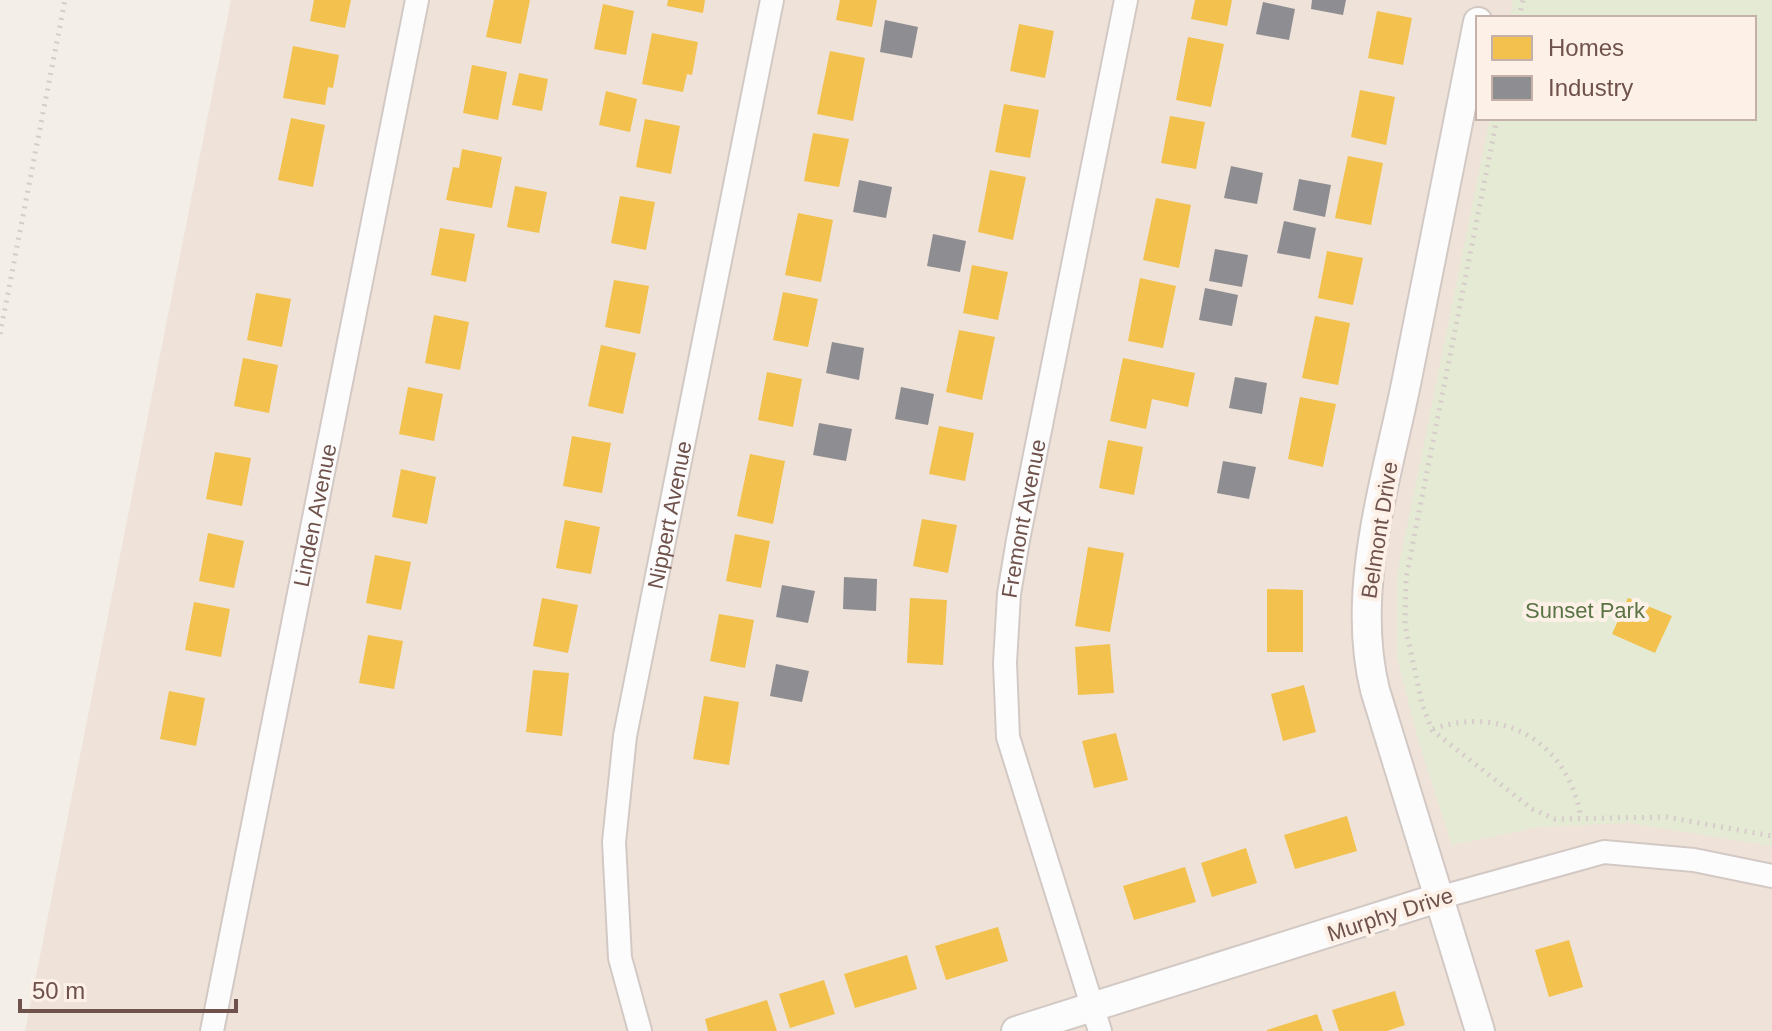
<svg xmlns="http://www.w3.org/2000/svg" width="1772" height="1031" viewBox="0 0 1772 1031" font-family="Helvetica,sans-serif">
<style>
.residential{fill:#efe2d8;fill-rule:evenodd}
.green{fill:#e4ead3}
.homes{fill:#f2c14e}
.industry{fill:#8d8d92}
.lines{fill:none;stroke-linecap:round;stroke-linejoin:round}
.minor-casing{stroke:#d2c9c5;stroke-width:26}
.tertiary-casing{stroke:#d2c9c5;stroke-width:32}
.path{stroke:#d6ccca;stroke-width:5;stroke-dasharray:2 6;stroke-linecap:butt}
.minor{stroke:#fdfcfc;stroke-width:22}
.tertiary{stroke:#fdfcfc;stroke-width:28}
.labels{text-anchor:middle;stroke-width:8;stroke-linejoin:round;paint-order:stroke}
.street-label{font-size:22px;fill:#6f524b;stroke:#fdf1e7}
.park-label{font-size:22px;fill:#597444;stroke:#fdf1e7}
</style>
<rect width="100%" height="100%" fill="#f4eee8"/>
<path class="residential" d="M231 0H1772V1031H25ZM1478 18H1754V118H1478Z"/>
<path class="green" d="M1513 0H1772V846L1629 823 1539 827 1452 845 1419 743 1397 658V576L1490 118H1754V18H1510Z"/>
<path class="homes" d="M314 0H351L345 28 310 21Z
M494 0H530L521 44 486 37Z
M668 0H705L703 13 667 6Z
M840 0H877L872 27 836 20Z
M1195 0H1232L1227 26 1191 19Z
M603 4 634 11 626 55 594 49Z
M1377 11 1412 18 1403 65 1368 58Z
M1019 24 1054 31 1045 78 1010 71Z
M652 33 698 42 692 75 687 74 683 92 642 84Z
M1188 37 1224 44 1211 107 1176 100Z
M293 46 339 55 333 88 328 87 325 105 283 98Z
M830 51 865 58 853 121 817 114Z
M472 65 507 72 498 120 463 113Z
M519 73 548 79 542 111 512 105Z
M1360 90 1395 97 1386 145 1351 137Z
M606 91 637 99 630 132 599 125Z
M1004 104 1039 110 1030 158 995 152Z
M1170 116 1205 122 1196 169 1161 163Z
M291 118 325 125 313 187 278 180Z
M645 119 680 126 671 174 636 167Z
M813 133 849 139 839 187 804 181Z
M462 149 502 157 492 208 446 200 453 167 459 168Z
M1348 156 1383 163 1371 225 1335 218Z
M990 170 1026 177 1013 240 978 232Z
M515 186 547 192 539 233 507 227Z
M620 196 655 202 646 250 611 243Z
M1156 198 1191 205 1179 268 1143 260Z
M798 213 833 220 821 282 785 275Z
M440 228 475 234 466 282 431 275Z
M1327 251 1363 258 1353 305 1318 298Z
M972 265 1008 272 998 320 963 313Z
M1140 278 1176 286 1163 348 1128 341Z
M614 280 649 286 640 334 605 327Z
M783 292 818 299 808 347 773 340Z
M256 293 291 299 282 347 247 340Z
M434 315 469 322 460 370 425 363Z
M1315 316 1350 323 1338 385 1302 378Z
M959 330 995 337 982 400 946 392Z
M601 345 636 353 623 414 588 406Z
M243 358 278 365 269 413 234 406Z
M1123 358 1195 373 1188 407 1152 399 1146 429 1110 421Z
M767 372 802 379 793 427 758 420Z
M408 387 443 394 434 441 399 434Z
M1300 397 1336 404 1323 467 1288 459Z
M939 426 974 433 965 481 929 474Z
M572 436 611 443 602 493 563 486Z
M1108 440 1143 447 1134 495 1099 488Z
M215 452 251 458 242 506 206 499Z
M750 454 785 461 773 524 737 516Z
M401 469 436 477 427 524 392 517Z
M922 519 957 525 948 573 913 566Z
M565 520 600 527 591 574 556 568Z
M208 533 244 541 234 588 199 581Z
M735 534 770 541 761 588 726 581Z
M1088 547 1124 553 1110 632 1075 626Z
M375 555 411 562 401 610 366 603Z
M1267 589 1303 590V652H1267Z
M542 598 578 605 568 653 533 646Z
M910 598 947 600 943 665 907 663Z
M1628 598 1672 616 1655 653 1612 634Z
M194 602 230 609 221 657 185 650Z
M719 614 754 620 745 668 710 661Z
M368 635 403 641 394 689 359 683Z
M1110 644 1114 693 1078 695 1075 647Z
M533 670 569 673 562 736 526 732Z
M1304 685 1316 732 1283 741 1271 694Z
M169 691 205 698 196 746 160 739Z
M704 696 739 702 729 765 693 759Z
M1116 733 1128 780 1094 788 1082 741Z
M1347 816 1357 851 1295 869 1284 835Z
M1246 848 1257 883 1212 897 1201 863Z
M1185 867 1196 902 1134 920 1123 886Z
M998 927 1008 961 946 980 935 946Z
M1569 940 1583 987 1549 997 1535 950Z
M907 955 917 989 855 1008 844 974Z
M824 980 835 1014 790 1028 779 994Z
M1395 991 1405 1025 1387 1031H1339L1332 1010Z
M767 1000 777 1031H708L705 1019Z
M1317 1014 1323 1031H1267V1030Z"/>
<path class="industry" d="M1312 0H1346L1343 15 1311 9Z
M1263 2 1295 9 1289 40 1256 34Z
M885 20 918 27 912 58 880 52Z
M1231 166 1263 173 1257 204 1224 198Z
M1299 179 1331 185 1325 217 1293 210Z
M859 180 892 187 886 218 853 212Z
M1284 221 1316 228 1310 259 1277 253Z
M933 234 966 241 960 272 927 266Z
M1215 249 1248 255 1242 287 1209 281Z
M1205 288 1238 295 1232 326 1199 320Z
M832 342 864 348 859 380 826 373Z
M1235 377 1267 383 1262 414 1229 408Z
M901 387 934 394 928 425 895 419Z
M819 423 852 429 846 461 813 455Z
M1223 461 1256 467 1249 499 1217 493Z
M844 577 877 579 876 611 843 609Z
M782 585 815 591 808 623 776 617Z
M776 664 809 671 802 702 770 696Z"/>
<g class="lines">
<defs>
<g id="minor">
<path d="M1438 898 1604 852 1694 860 1772 876"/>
<path id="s1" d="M212 1031 417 0"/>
<path id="s2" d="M640 1031 620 958 614 842 625 736 772 0"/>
<path id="s3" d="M1100 1031 1008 737 1005 663 1009 594 1018 540 1126 0"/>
</g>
<path id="tertiary" d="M1478 22C1454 141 1431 260 1407 379 1387 479 1350 589 1375 690L1480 1031
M1016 1031 1438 898"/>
</defs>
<use href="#minor" class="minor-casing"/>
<use href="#tertiary" class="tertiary-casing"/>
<path class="path" d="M1519 18 1523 0
M1497 118 1406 578 1405 625 1422 704 1432 730 1532 809 1555 819 1666 817 1772 836
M0 334 65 0
M1433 729C1505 704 1569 744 1581 818"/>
<use href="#minor" class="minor"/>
<use href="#tertiary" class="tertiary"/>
</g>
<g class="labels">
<g class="street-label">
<text dy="8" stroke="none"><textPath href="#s2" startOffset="524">Nippert Avenue</textPath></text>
<text dy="8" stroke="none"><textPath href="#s1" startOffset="526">Linden Avenue</textPath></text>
<text dy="8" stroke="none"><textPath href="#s3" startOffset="528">Fremont Avenue</textPath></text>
<text transform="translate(1379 530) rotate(-81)" y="8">Belmont Drive</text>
<text transform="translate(1390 914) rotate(-18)" y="8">Murphy Drive</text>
</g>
<g class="park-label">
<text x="1585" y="618">Sunset Park</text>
</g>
</g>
<rect x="1476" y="16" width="280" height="104" fill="#fdf1e7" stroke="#c4b1a9" stroke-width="2"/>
<rect x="1492" y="36" width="40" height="24" fill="#f2c14e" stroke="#c4b1a9" stroke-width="2"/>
<text x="1548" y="56" font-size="24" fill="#6f524b">Homes</text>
<rect x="1492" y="76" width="40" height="24" fill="#8d8d92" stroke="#c4b1a9" stroke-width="2"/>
<text x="1548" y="96" font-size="24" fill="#6f524b">Industry</text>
<path d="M20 999v12h216v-12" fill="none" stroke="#6f524b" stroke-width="4"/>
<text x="32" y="999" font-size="24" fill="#6f524b" stroke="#fdf1e7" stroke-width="6" paint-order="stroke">50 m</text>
</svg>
